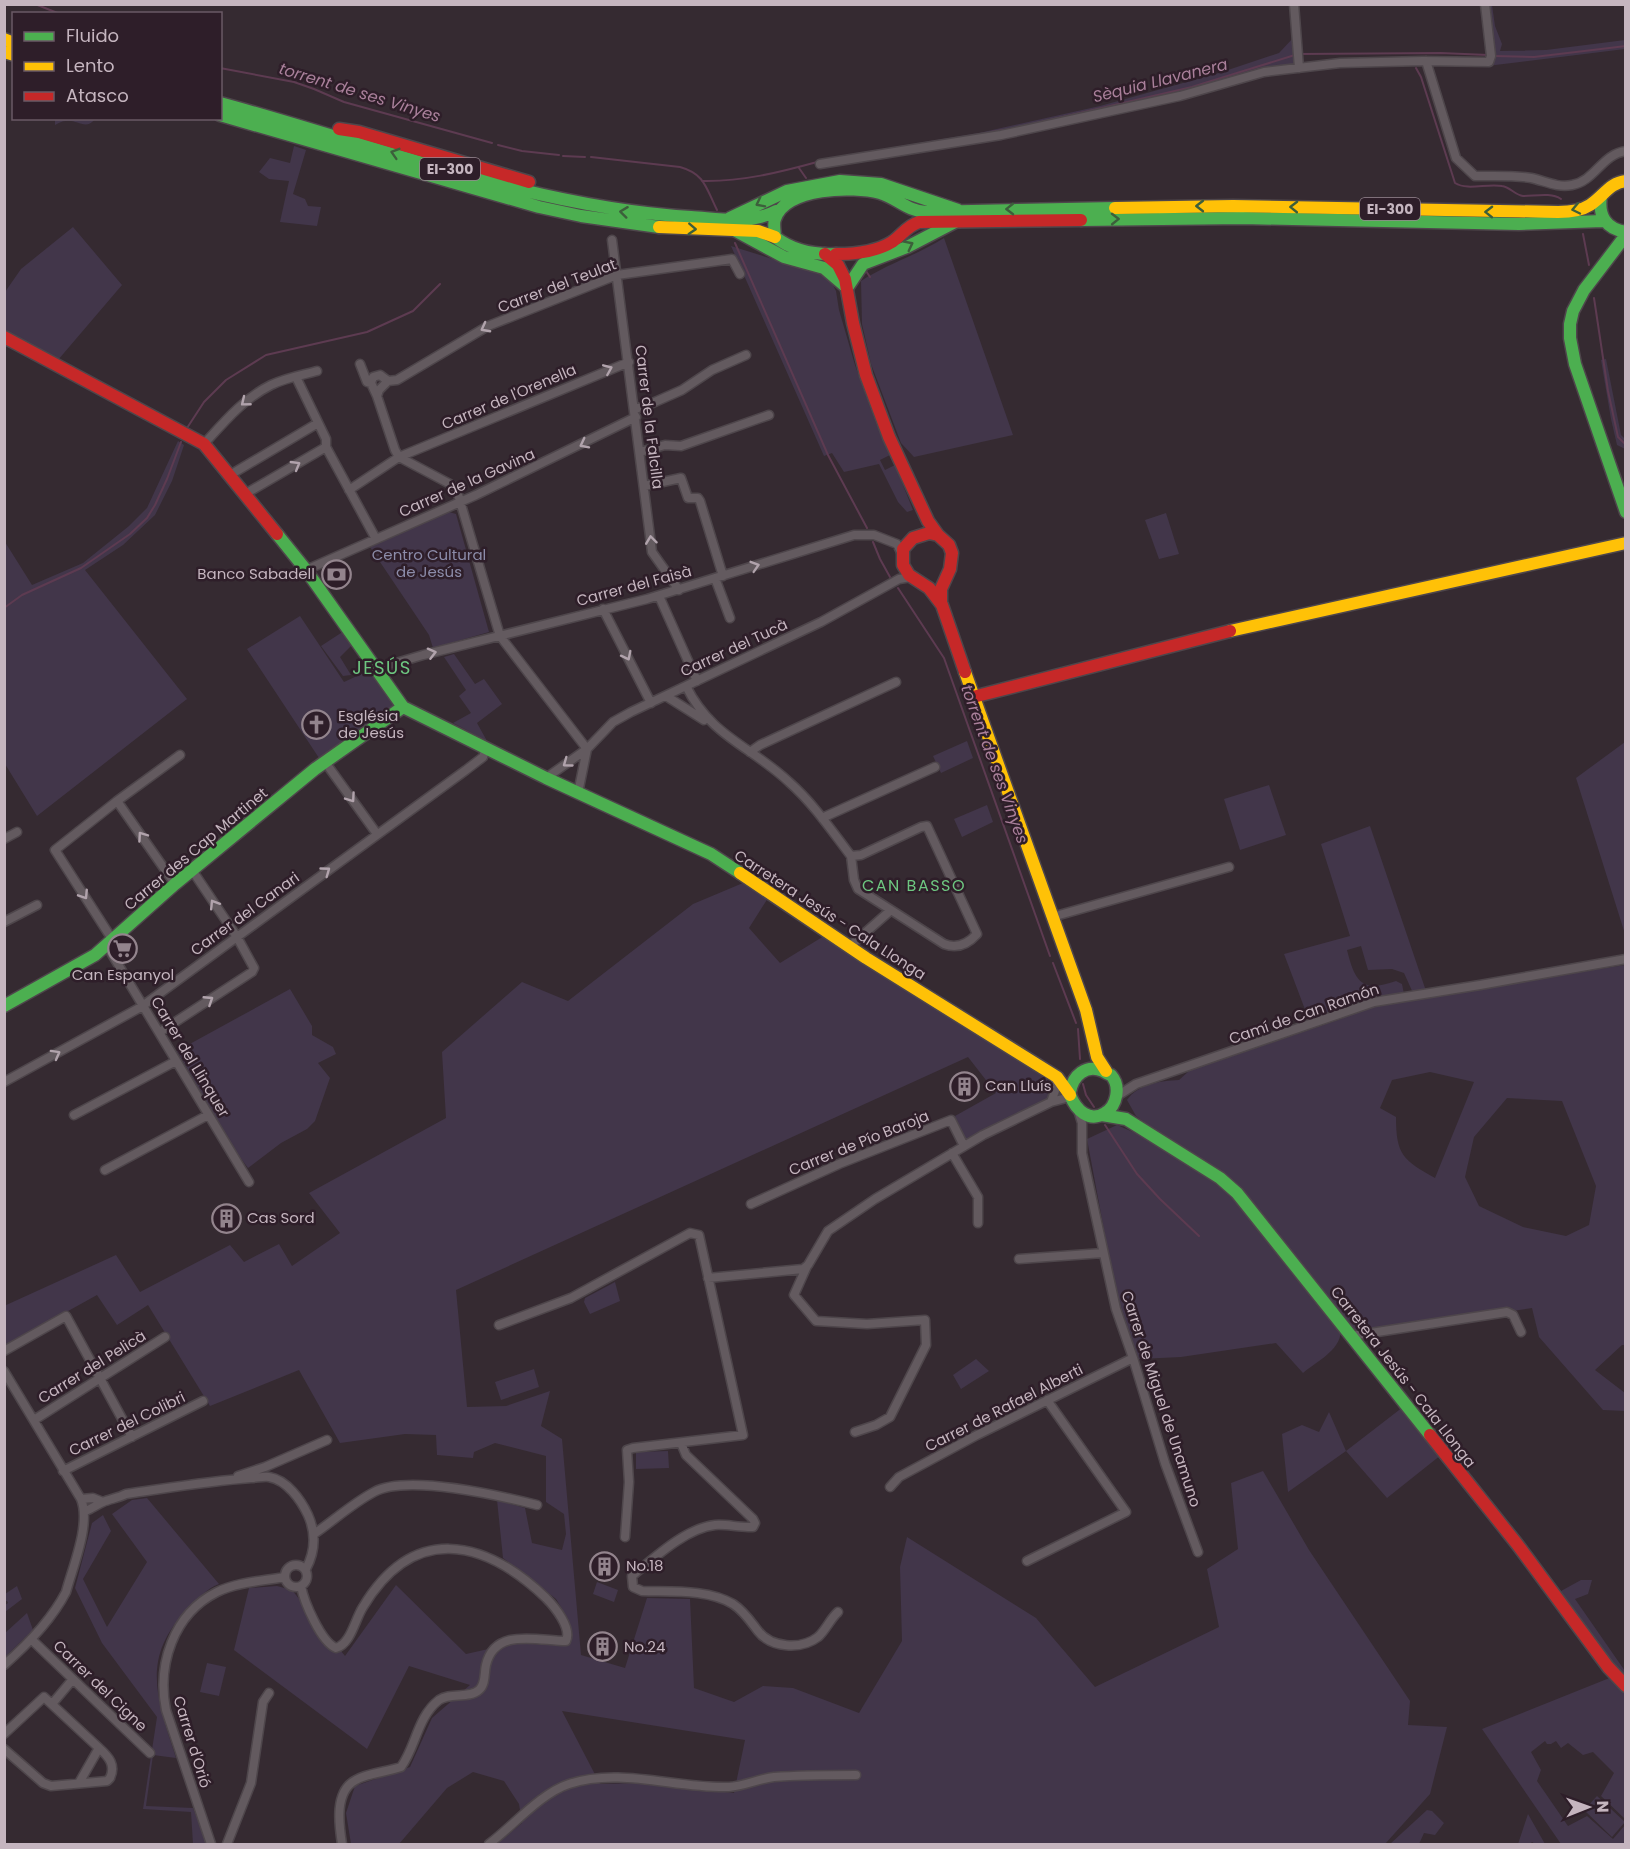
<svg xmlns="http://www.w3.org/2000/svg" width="1630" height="1849" viewBox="0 0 1630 1849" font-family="Poppins,sans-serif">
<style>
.green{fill:#42364a;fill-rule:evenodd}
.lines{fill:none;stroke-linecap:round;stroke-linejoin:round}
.stream{stroke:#5d3b51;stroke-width:2}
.street-casing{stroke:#4e464b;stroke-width:11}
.fast-casing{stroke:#4e464b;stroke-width:15}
.slow-casing{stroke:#4e464b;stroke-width:15}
.jam-casing{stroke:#4e464b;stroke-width:15}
.street{stroke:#635a5f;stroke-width:8}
.fast{stroke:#4caf50;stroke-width:12}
.slow{stroke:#ffc107;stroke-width:12}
.jam{stroke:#c62828;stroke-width:12}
.oneway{stroke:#3c5f3b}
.oneway2{stroke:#b1a3ac}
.labels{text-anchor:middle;stroke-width:5;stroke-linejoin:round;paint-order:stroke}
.shield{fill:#2e1e29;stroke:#988892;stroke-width:1.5}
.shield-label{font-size:14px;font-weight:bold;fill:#c5b5bf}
.street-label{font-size:15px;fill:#c5b5bf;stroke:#2e1e29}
.park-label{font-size:15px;fill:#8c8ca9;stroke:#2e1e29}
.poi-label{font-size:15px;fill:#c5b5bf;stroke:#2e1e29;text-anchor:start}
.water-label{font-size:16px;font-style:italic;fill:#aa809b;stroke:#2e1e29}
.neighbourhood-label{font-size:16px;letter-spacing:1.5px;fill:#6ec781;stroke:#2e1e29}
.quarter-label{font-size:18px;letter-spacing:1.5px;fill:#6ec781;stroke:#2e1e29}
</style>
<rect width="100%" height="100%" fill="#352a31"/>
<path class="green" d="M1488 5H1492L1495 26 1502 44 1500 51 1546 50 1625 40V49L1487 66 1496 59Z
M1294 37 1296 65 1087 115 906 149 821 159 979 133 1100 106 1219 73 1279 53Z
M55 119V118L95 119C86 131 77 119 66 121 62 121 59 123 55 125Z
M294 146 306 150 293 194 305 199 308 206 321 207 317 226 280 222 289 181 269 179 259 172 270 158 290 163Z
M73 227 122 285 58 360 5 330V292L21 269Z
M944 238 1013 435 914 457 901 443 871 364 862 324 861 281C887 264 917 255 944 238Z
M731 246 821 274 830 279 836 291 839 310 855 365 876 423 890 455 880 460 885 470 895 465 913 510 907 512 898 502 879 464 844 472 832 453 824 456Z
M1606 359 1621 435 1625 439V449L1617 445 1611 419 1601 360Z
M178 441 184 445 172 481 155 515 123 545 85 570 187 699 37 816 5 764V542L32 585 83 563 129 526 147 508Z
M449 512 456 514 489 632 433 648 429 635 370 547Z
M1166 513 1179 554 1159 559 1145 520Z
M300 616 344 682 370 670 396 707 319 758 247 649Z
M344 631 353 644 340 657 351 675 343 676 321 646Z
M454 654 475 684 484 679 502 704 477 723 487 741 453 723 471 713 459 696 466 690 444 657Z
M967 741 973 758 941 773 933 756Z
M1625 742V934L1576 778Z
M1269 785 1286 835 1240 850 1224 799Z
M987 805 993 822 962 837 954 819Z
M1370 826 1426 991 1413 993 1404 973 1392 969 1368 970 1361 946 1347 950C1355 982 1362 993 1396 981L1402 984 1404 994 1361 1001 1309 1020 1284 954 1350 936 1321 844Z
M743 883 768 898 749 928 780 963 824 936 1047 1079 1051 1087 1047 1099 965 1140 955 1116 996 1093 968 1057 456 1290 467 1407 506 1406 550 1391 541 1426 562 1439 581 1655 625 1668 647 1598 690 1599 694 1688 734 1702 763 1686 793 1688 859 1713 902 1641 900 1567 907 1537 1036 1618 1095 1687 1219 1627 1207 1569 1238 1549 1231 1483 1263 1471 1309 1550 1410 1701 1408 1725 1447 1727 1430 1794 1385 1844H497L522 1823 519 1804 504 1781 473 1772 447 1788 399 1844H351L346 1813 355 1786 410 1767 432 1718 470 1685 409 1666 367 1749 234 1650 249 1588 277 1586 292 1590 345 1656 396 1585 466 1654 516 1643 566 1646 572 1636 567 1617 556 1599 503 1558 497 1500 525 1508 532 1543 562 1550 566 1534 564 1514 546 1502V1456L495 1443 474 1452 473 1458 437 1455 436 1435 405 1434 340 1443 299 1370 210 1406 148 1305 117 1325 97 1295 5 1346 4 1306 116 1255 140 1292 230 1245 244 1262 279 1244 292 1266 340 1233 309 1193 446 1118 442 1052 522 982 568 1001 693 904ZM562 1711 745 1740 734 1793 645 1783 600 1784Z
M1625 965V1345H1622L1595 1370 1625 1393V1411L1603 1410 1539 1337 1532 1308 1355 1334 1271 1228 1170 1142 1136 1116 1127 1100C1138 1084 1160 1081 1179 1080L1189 1071 1341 1019 1370 1005ZM1430 1072 1474 1082 1435 1178C1403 1160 1396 1155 1396 1117L1380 1108 1392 1080ZM1507 1098 1562 1101 1596 1186 1589 1225 1566 1236 1523 1227 1479 1206 1465 1177 1474 1137Z
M290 989 312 1026V1035L333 1047 336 1054 318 1063 330 1078 315 1121 307 1129 281 1143 248 1168 236 1152 177 1051Z
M1117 1125 1149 1139 1225 1186 1340 1327C1345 1348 1316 1362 1303 1373L1276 1343 1181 1357 1139 1359 1119 1310 1087 1139Z
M615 1282 620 1301 590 1314 584 1302 585 1298Z
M976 1359 989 1371 961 1389 953 1375Z
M534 1369 539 1387 501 1400 495 1382Z
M1403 1407 1441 1455 1387 1498 1346 1451 1288 1492 1282 1434 1302 1425 1319 1432 1329 1412 1346 1451Z
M668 1451 669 1468 636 1469V1452Z
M147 1498 219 1584C206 1589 198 1599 188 1609 139 1658 158 1701 176 1758L153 1755 146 1806 193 1808 207 1844H193L191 1812 143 1809 157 1717 102 1643 75 1588 92 1523 103 1515 111 1531 83 1579 107 1627 147 1562 112 1514 132 1500Z
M1581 1580H1592L1588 1594 1575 1599 1625 1671V1679L1609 1663 1562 1597 1561 1591Z
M597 1582 618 1590 614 1602 593 1594Z
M17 1586 22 1599 5 1612V1605L8 1603 7 1601H5V1594Z
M27 1613 33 1630 5 1657V1633Z
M207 1663 226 1667 219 1696 200 1692Z
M1612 1677 1625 1690V1819L1601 1796 1614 1773 1593 1752 1583 1755 1568 1743 1561 1748 1556 1741 1551 1744H1547L1545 1741 1531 1752 1541 1770 1537 1781 1568 1826 1587 1816 1613 1839 1625 1825V1844H1561L1482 1729Z
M1597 1796 1625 1822 1612 1837 1584 1810Z
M1427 1810 1432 1811 1444 1823 1435 1835 1424 1833 1419 1844H1390Z
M1528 1814 1545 1844H1535L1532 1842 1530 1844H1518Z"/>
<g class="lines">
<path class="stream" d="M35 4 60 14
M1494 56 1534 57 1626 46
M220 68 294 82 314 89 344 102 492 143
M1416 68 1421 77 1455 183C1468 191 1487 183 1502 186 1510 187 1515 195 1523 196 1535 196 1551 192 1561 199
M1015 128 1192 87 1298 54 1441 53 1488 55
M991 132 1003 130
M498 145 522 151 559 155
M563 156 585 157
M591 157 680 167C705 174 706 188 717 210
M799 168 806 178
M702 181C741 182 781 172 817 162
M1583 234 1589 265
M735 243 828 455 867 528
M866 271 870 277
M1594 298 1608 391 1618 437 1626 445
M187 428 204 402 226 380 266 355 367 332 413 311 440 284
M873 542 880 559 890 577
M898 588 944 658 1050 956
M4 608 22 595 81 568 130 534 147 518 155 505 167 479 181 442
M1053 963 1076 1023
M1078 1029 1080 1059
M1083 1084 1086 1095 1094 1107
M1105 1125 1137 1174 1160 1199 1199 1236"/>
<defs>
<path id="street" d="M1294 4 1299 68
M1426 61 1456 158 1475 176C1494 176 1512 175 1531 178 1545 181 1557 188 1572 185 1595 181 1602 154 1626 151
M820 164 1001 135 1180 96 1264 72 1340 63 1423 61 1489 62 1491 56 1485 4
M612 240 652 552 679 590
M360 364 367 382 371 383
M380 375 388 381 379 390 377 396 371 383 373 377Z
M296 377 326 439V447
M388 381 397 380 488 326 617 275 732 259 740 274
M377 396 395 450 399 457 450 484 457 491 500 636 587 749
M635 409 648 405 682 390 712 370 746 355
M204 444C224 422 243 399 271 385 285 378 302 375 317 371
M640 452 665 445 681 446 769 415
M230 475 318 423
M644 486 681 478 688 498H698L700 501 723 576
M349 490 399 457 629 362
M245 494 326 447 376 539
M306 570 476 495 636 417
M715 578 730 618
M659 596 697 681
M603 609 651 703
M376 669 423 655 647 599 854 535H874L897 544 902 554
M686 686C711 737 751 746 789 782 813 803 832 831 851 856
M666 696 704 720
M750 752 760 745 896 682
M325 762 377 834
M546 778 587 749 613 722 631 712 821 622 899 579 911 577
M578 793 587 749
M117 801 180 755
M822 818 935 767
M4 839 17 832
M1052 917 1229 867
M4 922 37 905
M112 939 55 850 117 801 175 884
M107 946 249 1182
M849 947 891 910 944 944C957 949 968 944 977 934L927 826 921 827 861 855 851 856 854 880 858 889 891 910
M160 1032 252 972 254 968 237 937 192 870
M4 1082 141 1007 466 770 483 757 486 748
M1117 1096 1136 1084 1374 1002 1480 985 1626 959
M1051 1102 1056 1088 1054 1076
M1078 1110 1082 1123V1153L1116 1309 1133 1358 1165 1463 1198 1552
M74 1115 176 1061
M952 1153 978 1197V1223
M105 1170 208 1115
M751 1204 839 1164 951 1120 964 1146
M1019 1259 1103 1253
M807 1266 794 1295 816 1321 867 1324 925 1320 926 1345 890 1417 876 1425 855 1432
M708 1278 803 1269 808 1265 828 1231 875 1199 983 1135 1051 1102 1070 1097
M499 1325 571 1298 690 1233 699 1235 743 1435 633 1448 627 1450 629 1482 625 1537
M1351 1336 1507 1312 1513 1315 1521 1332
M4 1351 66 1316 132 1437
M4 1371 81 1499C91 1524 73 1566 66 1592 52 1619 28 1644 4 1665
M34 1420 165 1337
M681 1443 686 1455 753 1519 755 1523 753 1527H748C737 1527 725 1524 715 1525 686 1528 654 1558 632 1576L633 1587 642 1591C671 1592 708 1589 733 1604 744 1611 751 1622 758 1631 771 1648 801 1650 818 1637 826 1630 830 1619 838 1612
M63 1471 203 1401
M238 1476 265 1467 327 1440
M890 1487 899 1477 977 1435 1133 1358
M81 1499 93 1498 103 1502
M85 1511C92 1509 96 1505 103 1502 110 1499 118 1498 126 1494 168 1488 209 1481 251 1478 257 1478 264 1476 269 1477 287 1480 301 1500 308 1515 316 1533 315 1552 306 1569
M314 1534C333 1521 353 1503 374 1492 407 1474 501 1496 537 1505
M1027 1561 1126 1512 1047 1400
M285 1576a11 11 0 1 1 22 0a11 11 0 1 1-22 0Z
M301 1586C304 1602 321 1642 336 1648 351 1644 355 1619 363 1607 413 1524 483 1538 546 1598 555 1607 572 1628 566 1641 538 1641 495 1627 486 1665 484 1673 486 1684 479 1690 469 1699 450 1692 439 1700 417 1717 416 1747 401 1767 387 1772 368 1773 356 1780 334 1791 339 1825 342 1844
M31 1639 150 1753
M52 1704 73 1679
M4 1734 44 1697 99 1748 79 1783
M4 1749 43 1783 51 1786 107 1781 110 1778C116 1765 109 1757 99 1748
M211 1844 166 1710C157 1665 173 1614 217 1592 237 1582 263 1581 285 1577
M227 1844 251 1783 263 1702 269 1693
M489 1844C513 1826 541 1793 569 1784 621 1767 676 1789 729 1787 744 1786 758 1779 774 1777 801 1775 829 1775 856 1775"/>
<path id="fast" d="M220 103C375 145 530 207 691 217 721 219 749 225 776 211
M220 115 539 207 581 216 659 227
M1601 196C1598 216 1606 229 1626 232
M730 218 787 191 840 181 881 184 958 210
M1081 220 1243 218 1519 224 1603 221
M736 231 784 257 824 268 845 286
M1626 235 1584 290 1573 311 1570 324V338L1575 364 1626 512
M836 254C813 255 793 251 775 237 775 231 773 224 775 219 786 187 853 186 880 193 897 198 907 211 926 212L1115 208
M847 288 863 264 907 247 955 222
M277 534 306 570 403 707 546 778 711 854 740 873
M4 1006 95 955 175 884 315 769 403 707
M1070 1092C1073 1075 1086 1064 1103 1071 1104 1072 1110 1075 1111 1075 1121 1086 1117 1106 1105 1113 1089 1123 1076 1110 1070 1095
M1102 1115 1126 1119 1220 1178 1237 1193 1430 1435"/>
<path id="slow" d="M4 39 14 43
M4 52 14 55
M1115 208 1233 206 1558 212C1569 212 1581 211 1590 205 1604 196 1609 183 1626 181
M659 227 758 231 775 237
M1230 631 1626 543
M965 672 1086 1010 1097 1057 1106 1071
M740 873 866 958 1057 1077 1070 1095"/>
<path id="jam" d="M339 129 359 132 529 182
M825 254 838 265 845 279 853 323 866 375 889 437 928 521 938 535 949 545 952 553 950 569 941 589V603
M836 254C854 254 876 252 892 242 902 235 907 226 919 222L1081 220
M4 337 204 444 277 534
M938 535 929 533 913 538 903 549V565L909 575 929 588 942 605 965 672
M973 697 1230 631
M1430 1435 1517 1544 1608 1667 1626 1686"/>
</defs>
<use href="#street" class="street-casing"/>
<use href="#fast" class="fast-casing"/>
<use href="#slow" class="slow-casing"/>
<use href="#jam" class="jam-casing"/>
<use href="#street" class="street"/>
<use href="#fast" class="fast"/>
<use href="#slow" class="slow"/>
<use href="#jam" class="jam"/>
</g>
<defs><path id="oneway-chevron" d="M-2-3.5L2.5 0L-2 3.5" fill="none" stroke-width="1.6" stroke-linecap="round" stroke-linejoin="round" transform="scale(1.5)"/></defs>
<g class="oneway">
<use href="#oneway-chevron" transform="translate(395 153) rotate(-163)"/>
<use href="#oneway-chevron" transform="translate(760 203) rotate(153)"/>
<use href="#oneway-chevron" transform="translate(1200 206) rotate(180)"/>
<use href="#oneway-chevron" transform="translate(1294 207) rotate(-179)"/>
<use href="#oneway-chevron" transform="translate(1010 209) rotate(179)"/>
<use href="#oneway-chevron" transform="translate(1576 209) rotate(168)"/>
<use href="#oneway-chevron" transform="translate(624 212) rotate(-173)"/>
<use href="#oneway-chevron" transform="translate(1489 212) rotate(-179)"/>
<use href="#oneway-chevron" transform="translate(1115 219) rotate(-1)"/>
<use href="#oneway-chevron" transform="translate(692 229) rotate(3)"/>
<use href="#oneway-chevron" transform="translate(909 245) rotate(-27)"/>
</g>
<g class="oneway2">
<use href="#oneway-chevron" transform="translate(485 328) rotate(152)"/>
<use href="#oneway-chevron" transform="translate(608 369) rotate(-23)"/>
<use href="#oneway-chevron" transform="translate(245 402) rotate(141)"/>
<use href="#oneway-chevron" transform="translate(584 444) rotate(153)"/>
<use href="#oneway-chevron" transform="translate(296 465) rotate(-30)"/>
<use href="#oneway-chevron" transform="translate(651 540) rotate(-97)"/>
<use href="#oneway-chevron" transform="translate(755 566) rotate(-17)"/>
<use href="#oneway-chevron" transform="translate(432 653) rotate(-14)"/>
<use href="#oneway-chevron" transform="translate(627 656) rotate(63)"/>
<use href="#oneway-chevron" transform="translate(567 763) rotate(144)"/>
<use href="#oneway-chevron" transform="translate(351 798) rotate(55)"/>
<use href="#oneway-chevron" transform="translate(142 836) rotate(-125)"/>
<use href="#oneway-chevron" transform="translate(326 871) rotate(-36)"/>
<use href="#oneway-chevron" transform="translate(84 895) rotate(57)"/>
<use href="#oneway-chevron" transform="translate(214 904) rotate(-122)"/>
<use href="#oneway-chevron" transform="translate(209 1000) rotate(-33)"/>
<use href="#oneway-chevron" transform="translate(56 1054) rotate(-29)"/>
</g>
<defs>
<symbol id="bank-ring" viewBox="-11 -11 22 22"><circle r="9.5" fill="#2e1e29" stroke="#93848d" stroke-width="1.5"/><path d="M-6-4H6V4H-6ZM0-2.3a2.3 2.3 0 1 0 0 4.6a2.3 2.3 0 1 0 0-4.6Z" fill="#93848d"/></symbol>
<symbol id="church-ring" viewBox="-11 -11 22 22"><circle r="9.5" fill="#2e1e29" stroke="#93848d" stroke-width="1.5"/><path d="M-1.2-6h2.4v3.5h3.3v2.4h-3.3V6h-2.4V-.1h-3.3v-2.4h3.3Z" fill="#93848d"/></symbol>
<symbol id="supermarket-ring" viewBox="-11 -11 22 22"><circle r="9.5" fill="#2e1e29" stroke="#93848d" stroke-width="1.5"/><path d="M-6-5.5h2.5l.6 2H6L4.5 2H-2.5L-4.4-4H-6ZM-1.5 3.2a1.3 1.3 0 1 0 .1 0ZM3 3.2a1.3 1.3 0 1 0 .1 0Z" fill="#93848d"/></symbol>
<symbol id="building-ring" viewBox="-11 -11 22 22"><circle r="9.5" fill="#2e1e29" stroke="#93848d" stroke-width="1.5"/><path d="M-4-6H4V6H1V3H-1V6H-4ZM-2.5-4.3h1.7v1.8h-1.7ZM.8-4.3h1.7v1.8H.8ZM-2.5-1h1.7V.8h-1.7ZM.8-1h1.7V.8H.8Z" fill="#93848d"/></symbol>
</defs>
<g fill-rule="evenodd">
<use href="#bank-ring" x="320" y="558" width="33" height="33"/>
<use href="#church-ring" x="300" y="708" width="33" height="33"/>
<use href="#supermarket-ring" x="106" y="932" width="33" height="33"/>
<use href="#building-ring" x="948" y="1070" width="33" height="33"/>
<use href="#building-ring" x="210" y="1202" width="33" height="33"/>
<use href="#building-ring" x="588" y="1550" width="33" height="33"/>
<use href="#building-ring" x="586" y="1630" width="33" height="33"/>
</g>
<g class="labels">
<g class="shield">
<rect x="420" y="158" width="60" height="22" rx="4.5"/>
<rect x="1360" y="198" width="60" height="22" rx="4.5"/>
</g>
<g class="shield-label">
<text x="450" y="174">EI-300</text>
<text x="1390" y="214">EI-300</text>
</g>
<g class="street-label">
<text transform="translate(557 286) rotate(-21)" y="5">Carrer del Teulat</text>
<text transform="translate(509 397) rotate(-23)" y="5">Carrer de l'Orenella</text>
<text transform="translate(649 417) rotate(83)" y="5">Carrer de la Falcilla</text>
<text transform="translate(467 483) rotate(-24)" y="5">Carrer de la Gavina</text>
<text transform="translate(634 586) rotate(-15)" y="5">Carrer del Faisà</text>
<text transform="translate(734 648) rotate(-25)" y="5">Carrer del Tucà</text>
<text transform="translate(196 849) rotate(-40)" y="5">Carrer des Cap Martinet</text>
<text transform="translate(245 914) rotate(-36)" y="5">Carrer del Canari</text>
<text transform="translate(830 915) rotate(33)" y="5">Carretera Jesús - Cala Llonga</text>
<text transform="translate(1304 1014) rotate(-19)" y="5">Camí de Can Ramón</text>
<text transform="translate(190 1057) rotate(59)" y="5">Carrer del Llinquer</text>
<text transform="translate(859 1143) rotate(-22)" y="5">Carrer de Pío Baroja</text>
<text transform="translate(92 1367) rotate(-32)" y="5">Carrer del Pelicà</text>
<text transform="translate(1403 1377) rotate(52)" y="5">Carretera Jesús - Cala Llonga</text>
<text transform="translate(1161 1399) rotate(72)" y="5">Carrer de Miguel de Unamuno</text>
<text transform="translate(1004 1408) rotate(-27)" y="5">Carrer de Rafael Alberti</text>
<text transform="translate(127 1424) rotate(-26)" y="5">Carrer del Colibri</text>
<text transform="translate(100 1686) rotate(44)" y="5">Carrer del Cigne</text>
<text transform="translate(192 1742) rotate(73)" y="5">Carrer d'Orió</text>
</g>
<g class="park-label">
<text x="429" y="560">Centro Cultural<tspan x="429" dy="17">de Jesús</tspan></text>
</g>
<g class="poi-label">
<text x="315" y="579" text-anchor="end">Banco Sabadell</text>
<text x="338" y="721">Església<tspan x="338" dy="17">de Jesús</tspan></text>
<text x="123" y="980" text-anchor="middle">Can Espanyol</text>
<text x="985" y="1091">Can Lluís</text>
<text x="247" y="1223">Cas Sord</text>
<text x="626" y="1571">No.18</text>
<text x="624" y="1652">No.24</text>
</g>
<g class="water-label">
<text transform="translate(1160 80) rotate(-14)" y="6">Sèquia Llavanera</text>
<text transform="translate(360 92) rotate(17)" y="6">torrent de ses Vinyes</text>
<text transform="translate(995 764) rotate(70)" y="6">torrent de ses Vinyes</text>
</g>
<g class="neighbourhood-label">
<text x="914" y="891">CAN BASSO</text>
</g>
<g class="quarter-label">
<text x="382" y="674">JESÚS</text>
</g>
</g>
<rect width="1630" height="1849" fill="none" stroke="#c5b5bf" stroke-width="12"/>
<rect x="12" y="12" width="210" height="108" fill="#2e1e29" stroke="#6a5a65" stroke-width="1.5"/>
<rect x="24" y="32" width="30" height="9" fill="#4caf50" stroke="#6a5a65" stroke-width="1.5"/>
<text x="66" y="42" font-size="18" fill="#c5b5bf">Fluido</text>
<rect x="24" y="62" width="30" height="9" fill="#ffc107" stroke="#6a5a65" stroke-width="1.5"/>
<text x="66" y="72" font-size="18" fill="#c5b5bf">Lento</text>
<rect x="24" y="92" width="30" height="9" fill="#c62828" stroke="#6a5a65" stroke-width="1.5"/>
<text x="66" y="102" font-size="18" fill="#c5b5bf">Atasco</text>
<g transform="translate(1588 1807) rotate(89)" stroke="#2e1e29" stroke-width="4.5" paint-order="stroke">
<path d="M0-4.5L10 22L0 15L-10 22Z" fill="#c5b5bf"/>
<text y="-9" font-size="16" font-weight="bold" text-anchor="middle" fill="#c5b5bf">N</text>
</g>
</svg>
